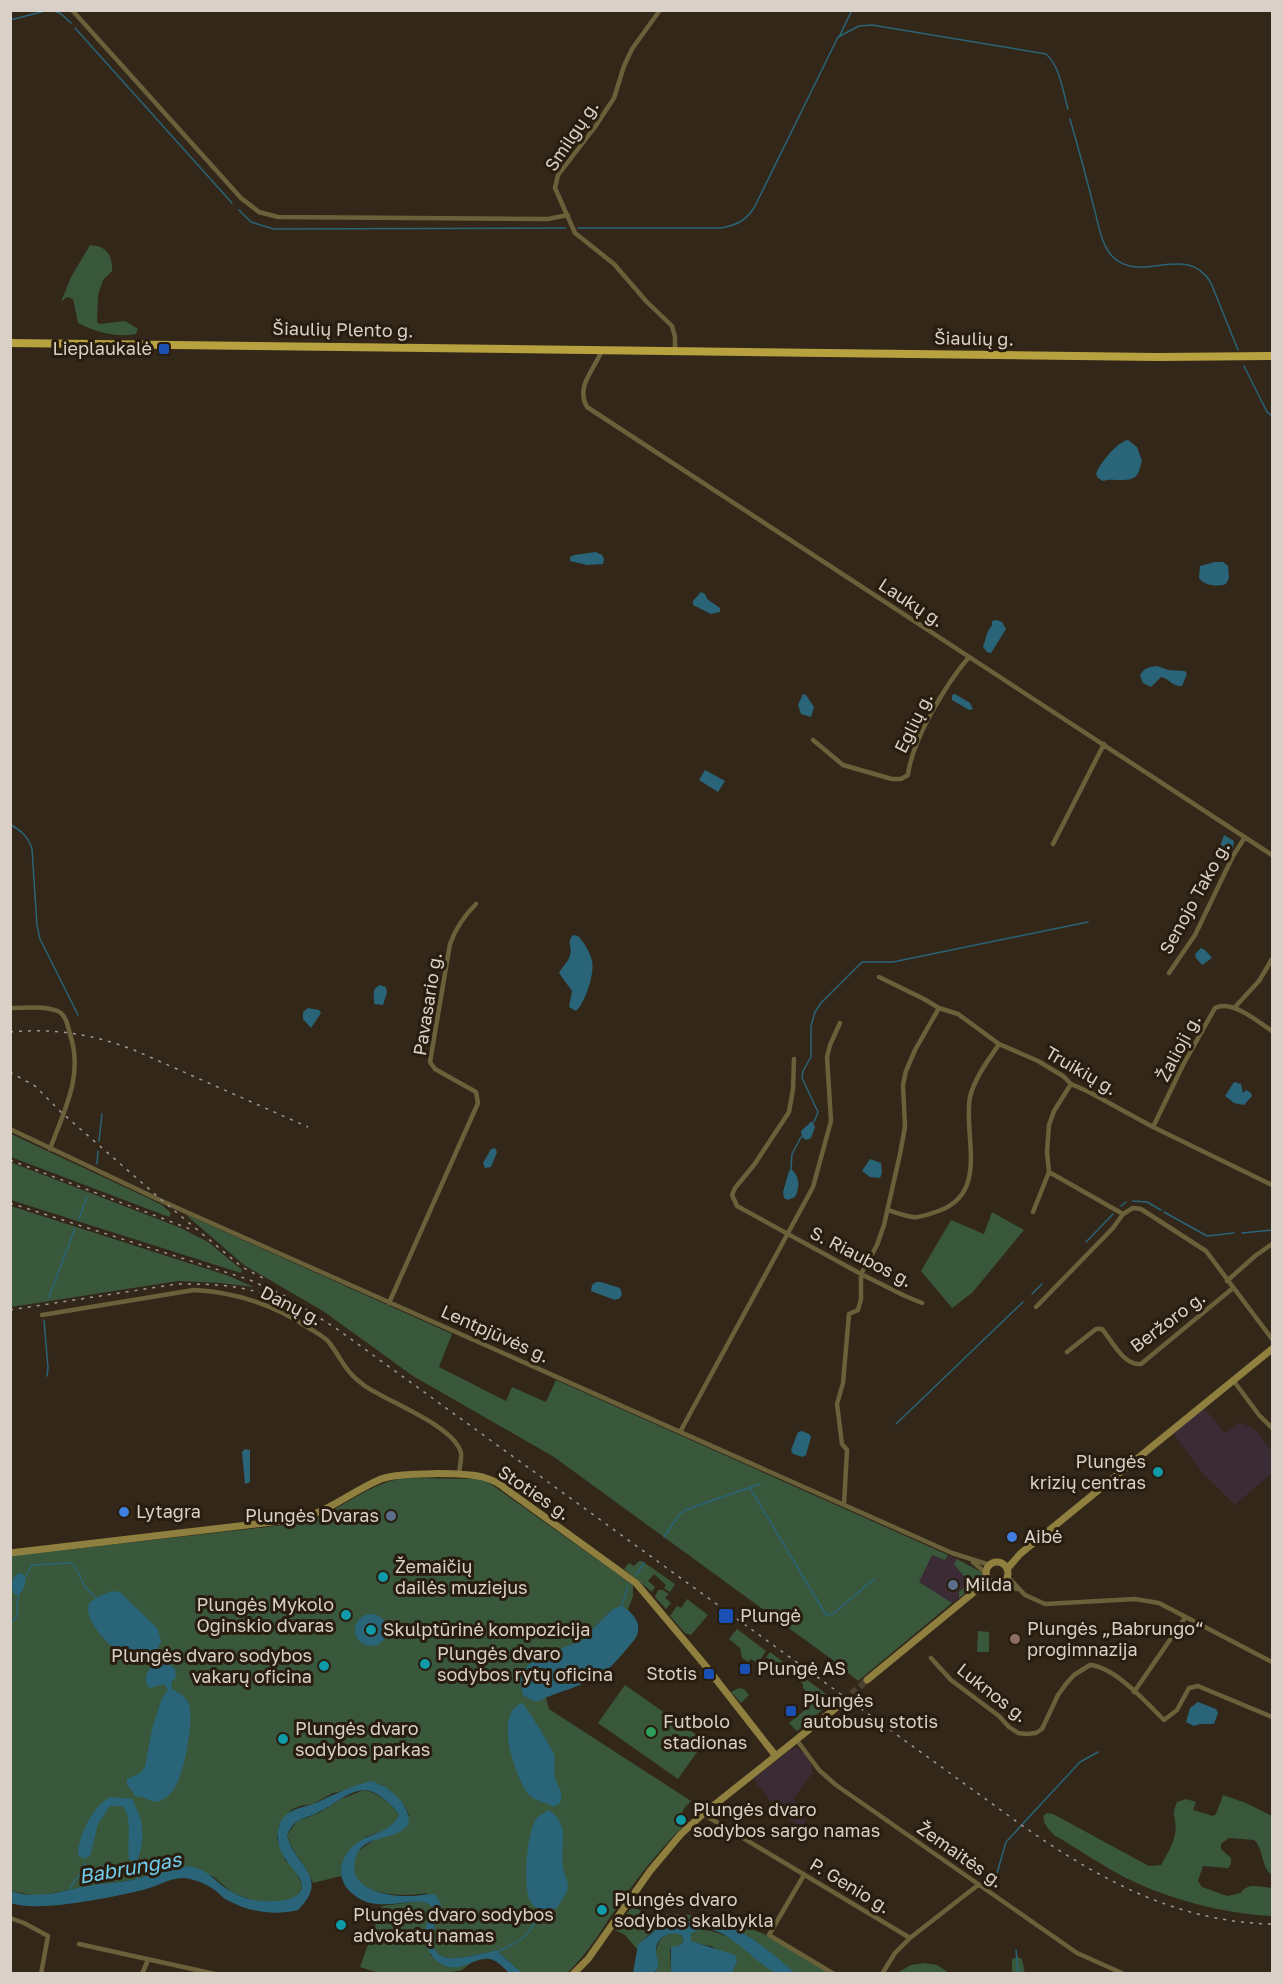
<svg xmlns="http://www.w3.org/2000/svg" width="1283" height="1984" viewBox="0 0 1283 1984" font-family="'Golos Text',sans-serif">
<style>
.commercial{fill:#3b2b35}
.green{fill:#39573b}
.water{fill:#296478}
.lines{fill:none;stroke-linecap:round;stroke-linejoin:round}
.stream{stroke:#296478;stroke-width:1.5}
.secondary-tunnel{stroke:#4c4033;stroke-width:7;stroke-dasharray:7 3.5;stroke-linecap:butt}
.minor{stroke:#6a613a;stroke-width:4.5}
.secondary{stroke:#8f803f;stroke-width:7}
.trunk{stroke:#b8a240;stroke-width:8}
.rail{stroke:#a2988e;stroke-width:1.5;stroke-dasharray:3 6;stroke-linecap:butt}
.transit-dot{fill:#1a4fb4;stroke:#291d0f;stroke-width:2}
.culture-dot{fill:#0f9aa8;stroke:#291d0f;stroke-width:2}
.shop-dot{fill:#3f7fe0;stroke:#291d0f;stroke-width:2}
.service-dot{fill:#5c6f8a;stroke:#291d0f;stroke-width:2}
.education-dot{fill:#8d6e63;stroke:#291d0f;stroke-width:2}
.leisure-dot{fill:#2e9e5b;stroke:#291d0f;stroke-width:2}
.labels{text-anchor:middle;stroke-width:6;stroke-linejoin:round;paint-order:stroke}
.street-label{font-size:18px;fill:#d9d0c8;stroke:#291d0f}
.poi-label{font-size:18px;fill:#d9d0c8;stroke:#291d0f;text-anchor:start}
.water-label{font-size:20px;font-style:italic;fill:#71cded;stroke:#291d0f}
</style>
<rect width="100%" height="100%" fill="#332719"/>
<path class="commercial" d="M1204 1408 1225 1433 1238 1423 1246 1425 1257 1431 1272 1451V1473L1235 1505 1203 1474 1173 1433Z
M932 1554 945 1560 948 1555 957 1559 954 1564 969 1583 959 1592V1598L952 1603 918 1583Z
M797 1748 805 1754 812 1766 813 1773 793 1799 808 1812 804 1824 798 1825 790 1820 775 1806 753 1779 791 1749Z"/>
<path class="green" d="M90 245C107 246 113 256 112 271L103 280 98 295 97 322 100 324 125 321 138 329 136 334C116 338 96 332 78 323L73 299 67 297 61 302 71 277Z
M11 1134 150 1199 162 1205 171 1213 169 1217 11 1157Z
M10 1162 181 1228 208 1242 242 1270 241 1273 11 1200Z
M11 1206 229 1276 254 1287 220 1283 178 1281 11 1307Z
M992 1212 1024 1230 972 1293 952 1308 921 1271 951 1220 984 1234Z
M185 1214 452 1334 439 1367 506 1401 512 1387 546 1402 556 1380 948 1555 945 1560 932 1555 919 1582 952 1603 858 1681 834 1661 554 1457 413 1376 323 1311 244 1265Z
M409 1478 476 1479 488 1482 633 1585V1596L628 1610C644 1628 639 1633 626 1650 601 1681 578 1682 546 1698L549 1709 691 1801 685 1807 681 1815 688 1822C663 1845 642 1872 622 1900 604 1925 590 1952 567 1973H522L496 1950C448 1963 418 1968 441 1905L426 1893C408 1897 355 1897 353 1869 353 1863 356 1857 358 1851L409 1816 405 1806 380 1784 333 1793 313 1804 300 1806 291 1810 285 1817 279 1825 277 1839 285 1860 295 1869 302 1885 301 1891 295 1897 284 1901 256 1902 231 1892 214 1877 184 1866 131 1880 88 1886 37 1896 11 1891V1556L302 1523C340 1513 369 1480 409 1478Z
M957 1559 983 1573 979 1583 959 1598V1592L969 1583 954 1564Z
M639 1561H642L675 1584 670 1592 664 1588 666 1585 654 1574 648 1581 655 1587 652 1592 624 1569 629 1563 634 1566Z
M658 1590H663L669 1594 665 1598 671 1603 666 1609 655 1597Z
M687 1599 708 1615 691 1635 685 1633 670 1616 677 1606 681 1608Z
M737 1629 766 1651 758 1663 751 1659 748 1662 742 1658 740 1648 729 1639Z
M978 1631 989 1632V1652H977Z
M770 1652 834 1700 797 1731 789 1723 811 1705 807 1700 811 1697 803 1688V1684L766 1657Z
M625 1685 705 1741 678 1779 598 1723Z
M739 1688 744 1689 749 1695 741 1703 731 1692Z
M364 1790C379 1793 390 1803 399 1814L396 1821 389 1829 365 1837 342 1863 341 1876 313 1883C306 1865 292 1853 287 1835L297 1821 319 1813 341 1799Z
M1223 1795 1246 1803 1272 1816V1875C1260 1866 1265 1851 1254 1840L1229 1838 1221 1844V1849L1231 1858V1864L1228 1868 1203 1866 1198 1881 1202 1887 1227 1896 1241 1893C1247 1882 1261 1887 1272 1888V1916C1225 1914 1168 1899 1126 1878 1101 1865 1078 1849 1054 1835 1049 1829 1042 1824 1044 1815L1047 1813 1053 1814 1149 1866 1161 1865C1166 1856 1173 1845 1175 1834 1178 1820 1170 1817 1177 1802L1186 1799 1196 1802 1193 1810 1213 1816 1216 1814Z
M419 1901 430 1904 433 1908 426 1929 431 1956 456 1967 472 1962 462 1970 441 1974 379 1973 360 1967 382 1906Z
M633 1905 650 1918 670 1914 719 1916 764 1934 830 1973C820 1973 807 1976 797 1973 790 1972 781 1962 775 1957 741 1930 715 1911 669 1924 658 1927 641 1938 637 1949L625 1935 615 1930Z
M695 1930C728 1927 752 1956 777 1973H732L737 1962 711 1946 693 1943 691 1941V1934Z
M670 1933H679L684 1939 681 1945 670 1949 671 1973 654 1974 656 1972C656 1956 653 1940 670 1933Z
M1018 1957 1022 1959 1025 1973H1012V1959Z
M925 1963 937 1965 949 1973H897L911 1965Z"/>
<path class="water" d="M1128 440 1137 447 1142 461C1140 465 1140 471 1137 475 1130 484 1112 477 1103 481L1098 478 1096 474C1100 463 1117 442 1128 440Z
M596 552 602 555 604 559 603 564 587 565 570 561V557L574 555Z
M1215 562H1223L1228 566 1229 578 1226 584C1217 587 1205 586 1199 578L1200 566Z
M701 592 705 594 707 599 720 608V612L711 614 693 605V601Z
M996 620 1002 622 1006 629 991 653 987 652 983 647 988 631 992 625V621Z
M1157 666 1168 670 1185 671 1187 674 1182 686C1172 687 1169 678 1161 677L1151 687 1143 683 1140 675C1144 668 1149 667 1157 666Z
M803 694 806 695 814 707 811 717 801 714 798 705Z
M955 694 970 703 973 709 969 710 952 700V695Z
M705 770 725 781 718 792 699 780Z
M1224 835 1234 841 1233 848 1229 852 1220 846Z
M573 935 578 936C584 942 590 952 592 961 595 973 585 1003 576 1011L569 1007 572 991 559 973C562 967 569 961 570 955 573 947 566 943 573 935Z
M1201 948 1205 950 1212 958 1202 965 1196 958 1195 954Z
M380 985 386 987 387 992 383 1005 374 1004C375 996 370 990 380 985Z
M308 1008 319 1010 321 1013 311 1028 303 1019V1012Z
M1234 1082 1241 1084 1243 1093 1246 1090 1251 1093 1252 1096 1244 1105 1234 1103 1225 1096Z
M812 1121 815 1127 811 1138 806 1140 802 1137 801 1131Z
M495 1148 497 1152 491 1167 485 1168 483 1163 491 1149Z
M870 1159 881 1163 882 1173 880 1178 870 1177 862 1171Z
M791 1169C800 1176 800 1187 795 1197L788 1200 784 1198 783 1192 789 1171Z
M596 1282H601L620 1288 622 1294 620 1298 615 1300 591 1291 592 1285Z
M802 1431 809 1434 811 1437 806 1455 803 1457 793 1454 791 1450 798 1432Z
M245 1449 250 1450V1482L245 1484 242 1452Z
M19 1573 24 1575C27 1583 24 1592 17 1595L14 1594C11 1587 11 1577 19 1573Z
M113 1591 120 1592 158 1629 161 1642 154 1655 158 1663 167 1662 175 1669 176 1677 171 1683 172 1689C179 1693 186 1696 189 1704 194 1720 185 1766 178 1781 175 1788 170 1795 164 1799 153 1807 144 1794 135 1797L134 1793 127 1785V1779L140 1773 145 1767 152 1729 162 1698 168 1690 164 1684 149 1688C143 1679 146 1673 152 1666L151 1660C144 1656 140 1660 133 1658 115 1654 82 1622 89 1603L99 1596Z
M621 1606C628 1609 635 1616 637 1622 641 1633 635 1640 628 1647 621 1655 614 1664 606 1671 588 1684 566 1690 546 1697L540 1701H533L523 1695 519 1678 529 1664 557 1650 581 1641 613 1609Z
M355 1630a16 16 0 1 1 32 0a16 16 0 1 1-32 0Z
M1198 1702 1216 1709 1218 1713 1214 1724H1200L1194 1726 1186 1722 1190 1708Z
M522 1703C526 1706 552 1748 554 1754 556 1762 553 1770 555 1778 558 1788 565 1793 559 1804L553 1807C546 1802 534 1801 528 1794 515 1776 493 1714 522 1703Z
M371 1781C390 1787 409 1802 409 1823 401 1837 381 1836 368 1843 362 1846 358 1850 356 1857 345 1890 388 1897 413 1896 422 1895 427 1893 436 1895L441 1905C418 1968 448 1963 496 1950L522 1973H509C504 1968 498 1961 490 1959 480 1957 469 1965 458 1967 440 1970 425 1953 425 1935 425 1925 430 1917 433 1908 420 1891 381 1917 354 1895 349 1891 345 1887 343 1881 339 1872 341 1863 346 1855 360 1830 390 1838 399 1814 392 1805 377 1790 364 1790 348 1791 335 1804 321 1811 313 1816 302 1817 295 1823 292 1826 289 1830 287 1835 295 1867 331 1877 298 1910 274 1916 249 1912 227 1900 223 1898 220 1894 216 1891 207 1884 195 1879 183 1878 169 1878 156 1887 143 1890 113 1897 38 1913 11 1903V1891C36 1900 61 1891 87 1886 102 1883 117 1883 132 1880 149 1876 167 1867 185 1866 207 1866 215 1883 232 1892 245 1899 257 1902 271 1901 279 1901 287 1901 294 1897 313 1887 293 1870 286 1860 280 1852 275 1836 279 1826 286 1806 305 1809 320 1801 337 1793 352 1786 371 1781Z
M111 1797 133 1799C134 1805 138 1811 140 1817 144 1830 143 1848 137 1861L134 1862 129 1859C126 1843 134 1818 122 1806H110L98 1824 90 1856 84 1859 78 1855C78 1837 93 1804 111 1797Z
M549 1810C572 1827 559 1845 563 1868 564 1874 568 1880 568 1886 567 1895 561 1901 557 1908L543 1912C536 1910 529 1902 528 1895 524 1880 527 1835 535 1821 538 1816 544 1813 549 1810Z
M706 1919C740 1925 770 1951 795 1973 790 1974 781 1975 776 1973 754 1964 718 1913 691 1934V1941L735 1955 737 1962 732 1973H671V1947L681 1945 684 1939 681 1935C671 1930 656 1937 656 1950 656 1960 662 1964 654 1973H633L638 1944 658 1928 675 1923Z"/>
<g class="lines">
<path class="stream" d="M50 10 60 13 71 23
M10 20 49 10
M75 28 232 203
M839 37 852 10
M1070 119C1078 147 1086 176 1093 204 1098 220 1100 243 1112 256 1141 286 1186 241 1211 283L1238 350
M239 210 251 222 274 229 566 228
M578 228H721C737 225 745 221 754 208L838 37 859 26 872 25 1046 54C1060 66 1063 92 1068 109
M1244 366 1267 412 1272 416
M10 824C21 831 28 836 32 849L37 926 40 939 78 1015
M814 1122 818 1112 802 1078 803 1071 811 1057V1026L815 1012 821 1003 862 962H893L1088 922
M99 1141 102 1114
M97 1164 98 1151
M791 1169 792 1154 801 1137
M1133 1201 1147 1202 1161 1210
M1121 1206 1126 1202
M1164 1212 1207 1236 1234 1233
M79 1219 87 1197
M1242 1233 1272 1230
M1086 1242 1113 1214
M1032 1294 1042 1284
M49 1297 75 1228
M44 1320 48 1368 47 1376
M896 1424 1023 1302
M750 1488 826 1615 833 1614 874 1579
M664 1537 679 1515 685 1510 760 1484
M636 1575 644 1563
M25 1578 32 1565 71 1563 75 1566 85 1587 95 1597
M621 1608 628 1586
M10 1624 17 1616V1603L19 1594
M130 1866V1868L137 1873V1879
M993 1887 1006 1842 1080 1762 1098 1752
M70 1889C73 1878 85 1876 85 1863
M1016 1950 1018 1974
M497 1952C517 1942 529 1939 537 1916"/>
<path class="secondary-tunnel" d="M836 1708 867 1680"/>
<path class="minor" d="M72 10 241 198 259 212 278 217 548 219 568 215
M660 10 632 49 624 66 614 98 595 127 558 175 555 188 575 233 614 264 646 301 672 326 675 337V351
M602 350C595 369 575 386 587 407L1272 855
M813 740 843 765 892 779H901L908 775C912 740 946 684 969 657
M1053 844 1104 744
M1169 973 1195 935 1233 856 1245 837
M879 977 924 999 939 1008 958 1014 999 1044 1038 1061 1063 1076 1071 1084 1089 1092 1153 1127 1272 1185
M1235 1007 1259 981 1272 959
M10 1008C25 1008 49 1005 61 1013 67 1018 68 1027 70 1034 84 1076 64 1110 50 1149
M794 1059 793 1089 789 1112 754 1165 735 1188 732 1195 737 1206 861 1274 905 1296 922 1303
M1153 1127 1183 1065 1215 1008C1232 999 1258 1022 1272 1031
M10 1129 164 1202 952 1553 990 1565
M1049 1172 1123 1214 1133 1208 1141 1209 1206 1251 1272 1339
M888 1210C914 1219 915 1220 941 1210 989 1191 963 1134 970 1097 975 1077 988 1061 999 1044
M1033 1212 1049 1172 1047 1152 1049 1125 1054 1111 1071 1084
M1227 1281 1255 1256 1272 1244
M389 1303 478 1103 476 1092 435 1069 430 1062 450 944C456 927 464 916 476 904
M1036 1307 1113 1228 1123 1214
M42 1315 194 1290C235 1292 274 1305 309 1328 315 1332 323 1336 328 1341 343 1360 343 1370 365 1386 386 1401 455 1426 461 1453 462 1459 459 1469 459 1475
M1067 1352 1096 1329H1102C1112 1341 1124 1366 1141 1364L1233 1288
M1233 1380 1259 1415 1272 1428
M680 1432 813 1187 831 1121 827 1057 830 1045 840 1023
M844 1505 847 1450 842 1444 837 1404 843 1383 849 1314 858 1310 861 1299V1274L877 1245 884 1225 900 1154 905 1127 903 1085 906 1071 915 1050 939 1008
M973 1562 986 1573
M1007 1576 1025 1595 1045 1604 1135 1599 1159 1603 1272 1662
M1002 1582 1017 1589
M931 1658 951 1680 999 1716 1009 1727 1018 1733 1026 1734 1036 1733 1042 1729 1058 1695 1066 1684 1074 1675 1090 1665C1115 1667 1147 1703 1164 1720L1177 1710 1189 1688 1198 1686 1272 1717
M1134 1692 1185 1618
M796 1739 819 1770 836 1785 1077 1953 1124 1974
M703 1814 910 1938 978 1885
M804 1875 769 1935 834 1974
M10 1918 24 1923 48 1936 41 1974
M79 1944 215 1974
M142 1974 148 1960
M882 1974 895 1953 910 1938"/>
<path class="secondary" d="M10 1553 298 1519C329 1512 352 1491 381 1479 399 1472 467 1472 486 1478 493 1480 500 1484 506 1489L636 1583 704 1664 775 1755
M986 1573a11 11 0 1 1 22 0a11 11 0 1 1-22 0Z
M1007 1569 1020 1554 1272 1349
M867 1680 974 1592 986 1576
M573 1974 588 1959 650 1871 681 1834 703 1814 836 1708"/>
<path class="trunk" d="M10 343 1156 357 1272 356"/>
<path class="rail" d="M10 1032C55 1028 92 1034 134 1050L308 1127
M10 1072 35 1086 62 1113 164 1202 242 1267 263 1278
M10 1160 190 1229
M10 1203 250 1280 285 1296 337 1329 1020 1824C1097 1878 1175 1922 1272 1924
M10 1310 177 1284C207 1284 240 1284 268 1296"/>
</g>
<g class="transit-dot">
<rect x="158" y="343" width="12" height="12" rx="3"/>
<rect x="718" y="1608" width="16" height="16" rx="3"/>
<rect x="739" y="1663" width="12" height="12" rx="3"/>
<rect x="703" y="1668" width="12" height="12" rx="3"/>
<rect x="785" y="1705" width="12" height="12" rx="3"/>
</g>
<g class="culture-dot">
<circle cx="1158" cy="1472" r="6"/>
<circle cx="383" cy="1577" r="6"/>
<circle cx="346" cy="1615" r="6"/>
<circle cx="371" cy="1630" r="6"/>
<circle cx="425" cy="1664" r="6"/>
<circle cx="324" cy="1666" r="6"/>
<circle cx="283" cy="1739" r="6"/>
<circle cx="681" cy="1820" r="6"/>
<circle cx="602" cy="1910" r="6"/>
<circle cx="341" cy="1925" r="6"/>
</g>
<g class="shop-dot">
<circle cx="124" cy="1512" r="6"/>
<circle cx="1012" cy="1537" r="6"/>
</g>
<g class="service-dot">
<circle cx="391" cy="1516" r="6"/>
<circle cx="953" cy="1585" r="6"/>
</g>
<circle class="education-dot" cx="1015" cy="1639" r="6"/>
<circle class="leisure-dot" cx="651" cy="1732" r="6"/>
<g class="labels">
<g class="street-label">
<text transform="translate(572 136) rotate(-56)" y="6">Smilgų g.</text>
<text transform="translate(343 330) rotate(1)" y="6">Šiaulių Plento g.</text>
<text transform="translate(974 339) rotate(1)" y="6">Šiaulių g.</text>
<text transform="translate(911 603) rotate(33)" y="6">Laukų g.</text>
<text transform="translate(914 723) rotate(-64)" y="6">Eglių g.</text>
<text transform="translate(1195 898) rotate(-61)" y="6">Senojo Tako g.</text>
<text transform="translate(428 1004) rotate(-81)" y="6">Pavasario g.</text>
<text transform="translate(1179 1048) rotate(-62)" y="6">Žalioji g.</text>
<text transform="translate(1081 1071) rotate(30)" y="6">Truikių g.</text>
<text transform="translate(861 1257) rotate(27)" y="6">S. Riaubos g.</text>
<text transform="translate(291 1306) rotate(27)" y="6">Danų g.</text>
<text transform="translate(1168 1322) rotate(-37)" y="6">Beržoro g.</text>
<text transform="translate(495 1334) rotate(24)" y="6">Lentpjūvės g.</text>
<text transform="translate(534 1493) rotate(34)" y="6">Stoties g.</text>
<text transform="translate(992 1693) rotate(38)" y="6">Luknos g.</text>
<text transform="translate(960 1855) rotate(35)" y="6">Žemaitės g.</text>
<text transform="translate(850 1886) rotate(31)" y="6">P. Genio g.</text>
</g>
<g class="poi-label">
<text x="152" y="355" text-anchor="end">Lieplaukalė</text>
<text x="1146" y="1468" text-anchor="end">Plungės<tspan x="1146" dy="21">krizių centras</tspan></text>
<text x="136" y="1518">Lytagra</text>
<text x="379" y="1522" text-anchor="end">Plungės Dvaras</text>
<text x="1024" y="1543">Aibė</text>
<text x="395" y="1573">Žemaičių<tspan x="395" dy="21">dailės muziejus</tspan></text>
<text x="965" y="1591">Milda</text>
<text x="334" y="1611" text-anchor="end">Plungės Mykolo<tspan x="334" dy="21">Oginskio dvaras</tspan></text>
<text x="740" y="1622">Plungė</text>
<text x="1027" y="1635">Plungės „Babrungo“<tspan x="1027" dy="21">progimnazija</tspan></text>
<text x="383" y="1636">Skulptūrinė kompozicija</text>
<text x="437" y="1660">Plungės dvaro<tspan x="437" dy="21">sodybos rytų oficina</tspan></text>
<text x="312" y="1662" text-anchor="end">Plungės dvaro sodybos<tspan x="312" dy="21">vakarų oficina</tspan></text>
<text x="757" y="1675">Plungė AS</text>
<text x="697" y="1680" text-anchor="end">Stotis</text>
<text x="803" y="1707">Plungės<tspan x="803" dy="21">autobusų stotis</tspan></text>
<text x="663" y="1728">Futbolo<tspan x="663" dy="21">stadionas</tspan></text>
<text x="295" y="1735">Plungės dvaro<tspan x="295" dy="21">sodybos parkas</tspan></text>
<text x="693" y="1816">Plungės dvaro<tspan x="693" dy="21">sodybos sargo namas</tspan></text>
<text x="614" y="1906">Plungės dvaro<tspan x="614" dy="21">sodybos skalbykla</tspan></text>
<text x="353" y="1921">Plungės dvaro sodybos<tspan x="353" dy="21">advokatų namas</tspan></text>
</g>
<g class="water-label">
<text transform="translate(130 1868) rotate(-10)" y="7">Babrungas</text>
</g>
</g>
<rect width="1283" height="1984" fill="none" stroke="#d9d0c8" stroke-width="24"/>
</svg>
